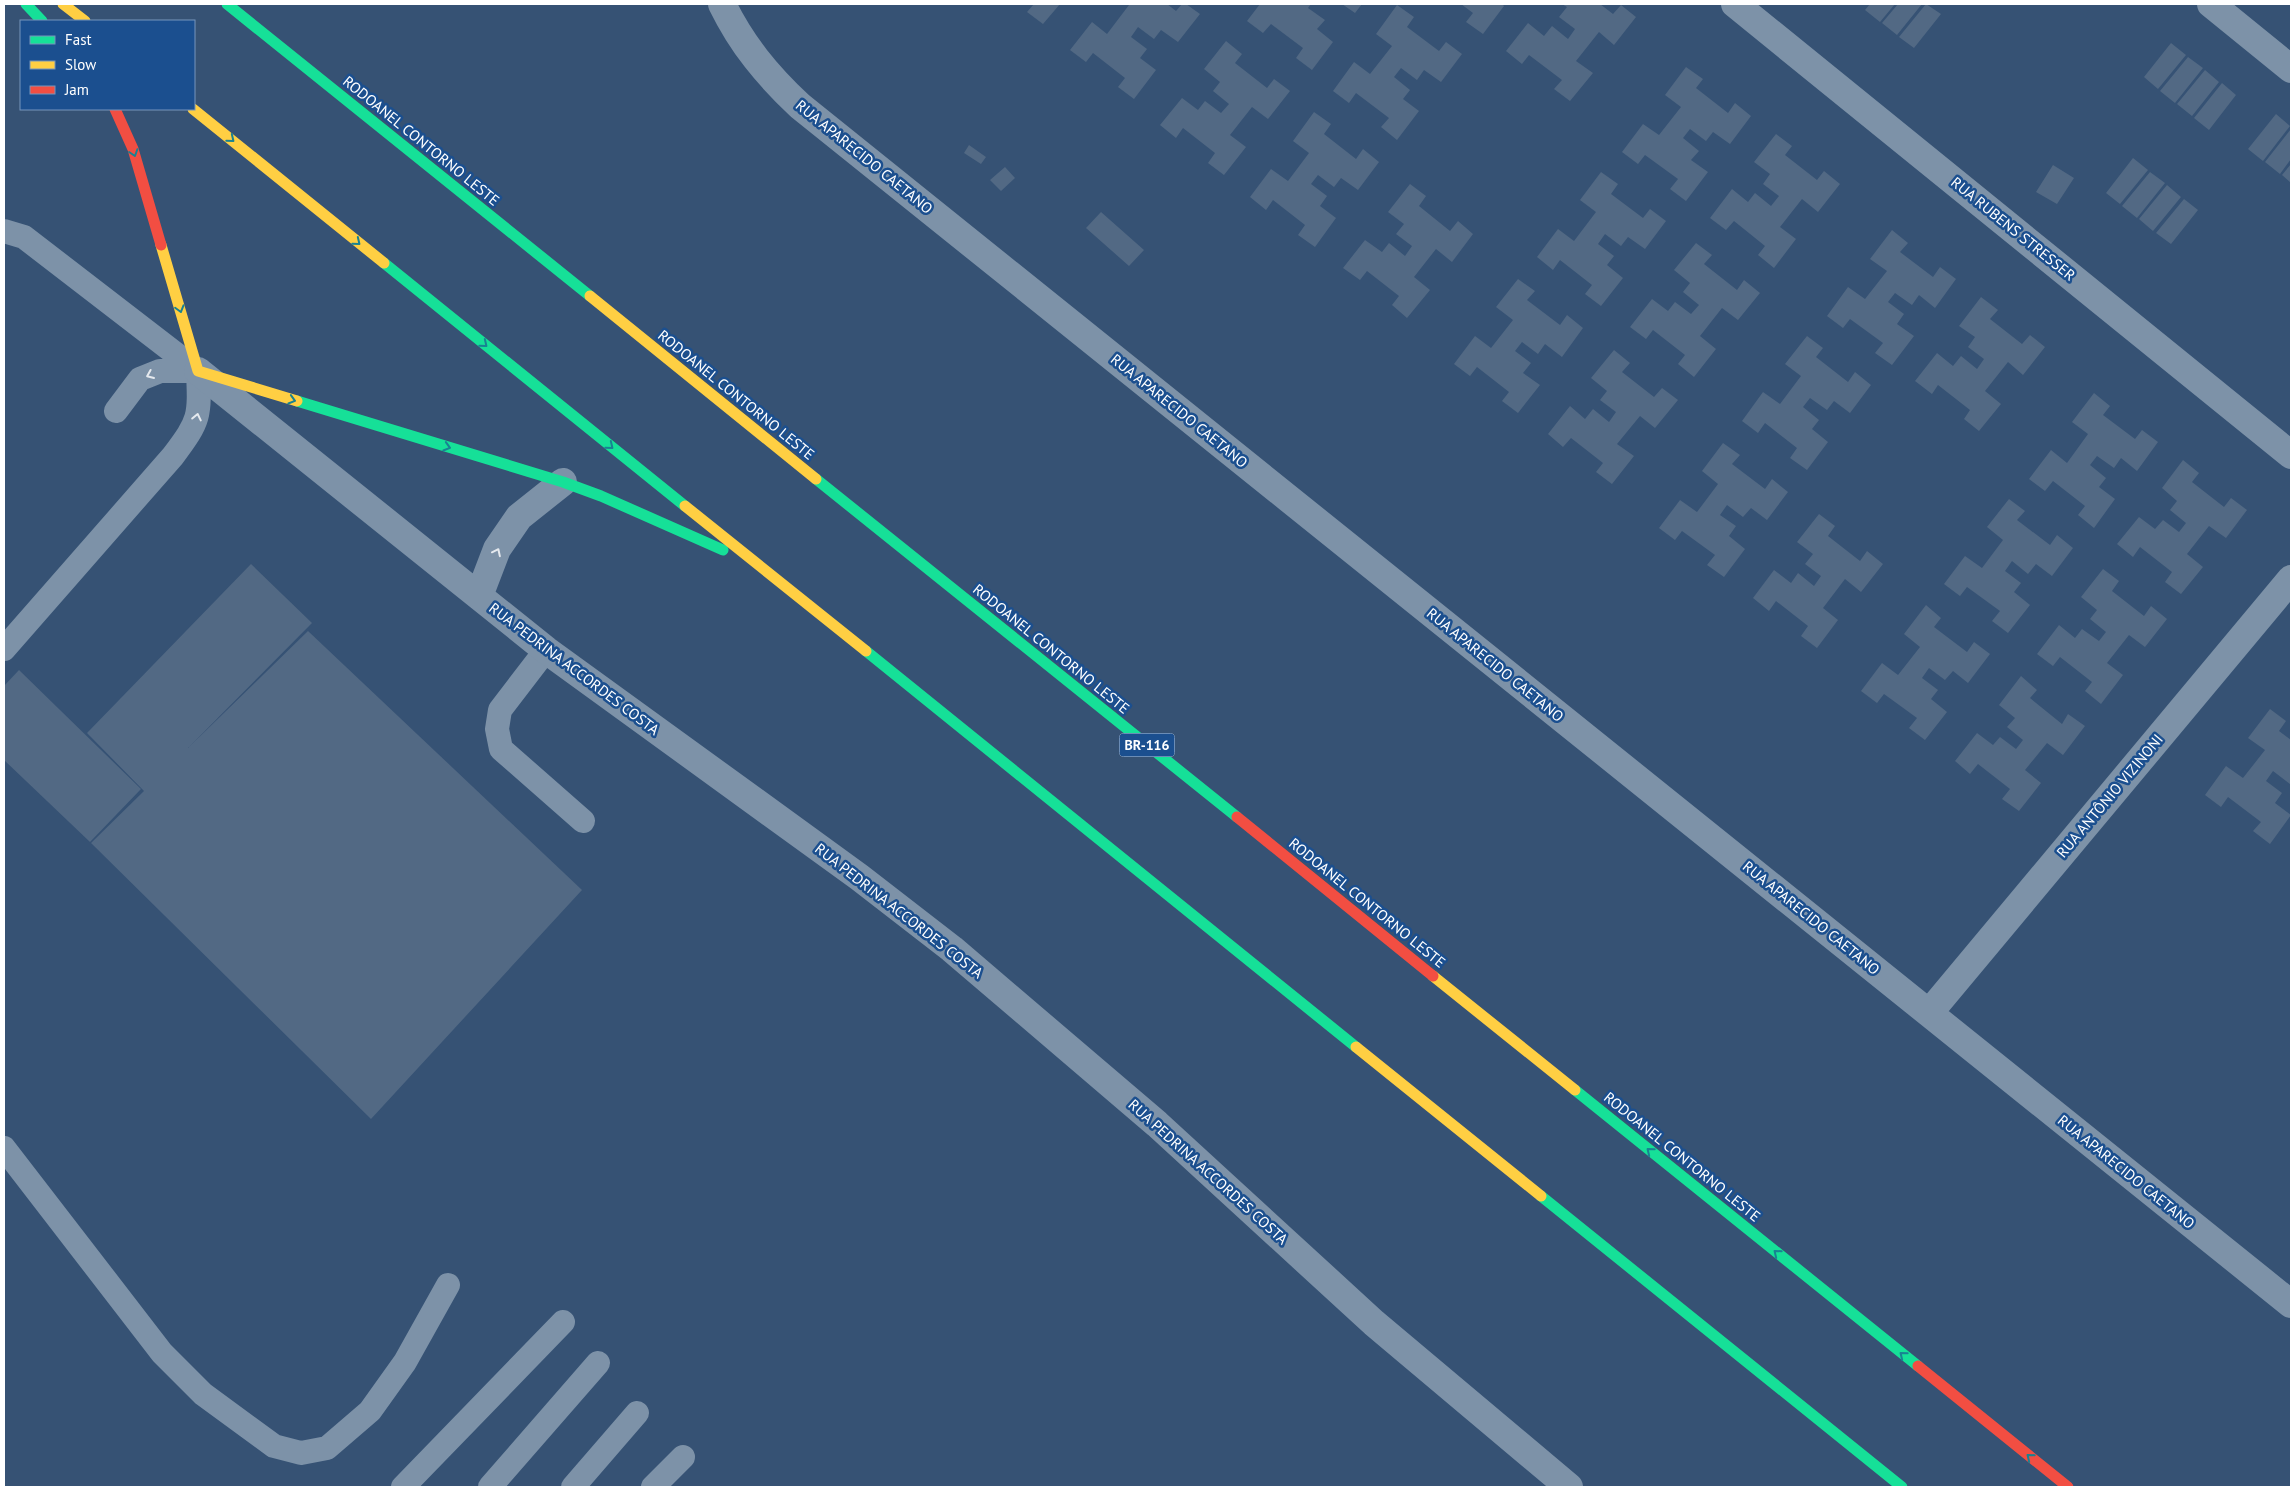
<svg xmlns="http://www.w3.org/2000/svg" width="2295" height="1491" viewBox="0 0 2295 1491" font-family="'PT Sans',sans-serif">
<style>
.building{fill:#526984}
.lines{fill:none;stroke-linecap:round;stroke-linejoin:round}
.lane{stroke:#7d92a8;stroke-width:24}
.street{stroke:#7d92a8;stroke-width:28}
.fast{stroke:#16e098;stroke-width:11}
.slow{stroke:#ffcf43;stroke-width:11}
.jam{stroke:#f24e42;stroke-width:11}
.oneway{stroke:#198292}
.oneway2{stroke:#e5e9ee}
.labels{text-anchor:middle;stroke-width:5;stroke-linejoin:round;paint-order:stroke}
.shield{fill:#1b4f8f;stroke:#bbcadd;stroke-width:1}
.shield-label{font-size:14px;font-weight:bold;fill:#fff}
.street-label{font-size:15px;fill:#fff;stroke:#1b4f8f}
</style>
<rect width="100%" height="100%" fill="#365274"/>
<path class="building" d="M1034 4H1060L1043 24 1027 12Z
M1127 4H1167L1176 11 1182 4H1186L1200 14 1178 42 1161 30 1154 39 1138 27 1131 37 1147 49 1140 58 1156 70 1134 99 1118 87 1125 78 1093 53 1086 62 1070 50 1092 22 1107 34 1129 5Z
M1260 4H1311L1308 8 1325 20 1317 29 1333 42 1312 70 1296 58 1303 48 1271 24 1263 33 1247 21Z
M1342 4H1362L1355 13Z
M1461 4H1502L1504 6 1483 34 1466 22 1473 13Z
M1562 4H1600L1613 14 1621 5 1636 17 1614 45 1599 32 1576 61 1593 73 1570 101 1554 89 1562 80 1529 55 1522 64 1506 51 1528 23 1544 36 1552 26 1568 39 1575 29 1559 17 1567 7Z
M1870 4H1895L1880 22 1865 10Z
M1898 4H1922L1897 35 1882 23Z
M1926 4 1941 14 1914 48 1899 37Z
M1397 5 1414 17 1407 27 1439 51 1446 42 1462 54 1441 82 1424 70 1417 80 1401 68 1394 77 1410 90 1403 99 1419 111 1397 140 1381 127 1389 118 1356 93 1349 103 1333 91 1354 62 1370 74 1392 46 1376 34Z
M1226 41 1242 54 1235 63 1267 88 1274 79 1290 91 1268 119 1252 107 1230 135 1246 147 1224 175 1208 163 1215 153 1183 128 1176 138 1160 125 1182 98 1198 110 1205 101 1221 113 1229 104 1213 91 1220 82 1204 69Z
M2171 43 2186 55 2158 89 2144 77Z
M2188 57 2203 68 2175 103 2160 91Z
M1686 67 1703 79 1696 88 1728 113 1735 103 1751 116 1730 144 1713 132 1706 141 1690 129 1683 138 1699 151 1691 160 1708 172 1686 201 1670 189 1678 179 1645 155 1638 164 1622 152 1643 124 1659 135 1681 107 1665 95Z
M2205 70 2219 82 2192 116 2177 104Z
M2222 83 2236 95 2209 130 2194 118Z
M1314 112 1331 124 1324 134 1356 159 1363 149 1379 162 1358 190 1341 178 1334 187 1318 175 1311 184 1327 196 1320 206 1336 218 1315 247 1298 235 1305 225 1273 200 1266 210 1250 197 1271 169 1288 181 1309 153 1293 141Z
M2276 114 2290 126 2263 161 2248 149Z
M2291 129V159L2280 174 2265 162Z
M1776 134 1792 146 1785 155 1817 180 1824 171 1840 184 1818 212 1802 199 1780 227 1796 239 1774 268 1758 255 1765 246 1734 221 1726 230 1710 218 1732 189 1748 202 1755 193 1771 206 1779 196 1763 184 1770 174 1754 162Z
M969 145 986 157 981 164 964 153Z
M2133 158 2148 170 2120 204 2106 193Z
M2291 164V183L2282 175Z
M2053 165 2074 178 2057 204 2036 192Z
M1005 167 1015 178 1001 191 990 180Z
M1601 172 1618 184 1611 194 1643 218 1650 209 1666 221 1645 249 1628 237 1621 246 1605 234 1598 244 1614 256 1607 265 1623 278 1601 306 1585 294 1592 285 1560 260 1553 270 1537 257 1558 229 1574 241 1596 212 1580 200Z
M2150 172 2165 183 2137 218 2122 206Z
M1410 184 1426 196 1419 206 1450 231 1458 221 1473 234 1452 262 1436 249 1414 277 1430 290 1407 318 1392 305 1399 296 1367 271 1360 280 1343 268 1365 240 1382 252 1389 243 1405 256 1412 246 1396 234 1404 224 1388 212Z
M2167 185 2181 197 2153 231 2139 219Z
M2184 199 2198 210 2171 244 2156 233Z
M1101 212 1144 250 1129 266 1086 228Z
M1892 230 1908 243 1900 252 1933 277 1940 267 1956 279 1935 308 1919 295 1912 305 1895 293 1888 302 1904 314 1897 324 1914 336 1892 365 1875 353 1883 343 1850 319 1843 328 1827 316 1848 287 1865 299 1887 271 1870 259Z
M1696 243 1712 255 1704 264 1737 290 1744 280 1760 293 1738 320 1722 308 1700 336 1716 349 1694 377 1678 364 1685 355 1653 330 1646 339 1630 327 1652 299 1668 311 1675 302 1691 314 1699 305 1683 292 1690 283 1674 270Z
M1518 279 1535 291 1527 300 1560 325 1567 315 1583 328 1562 357 1545 344 1538 354 1522 342 1515 351 1531 363 1523 373 1540 385 1518 413 1502 401 1509 392 1477 367 1470 376 1454 364 1475 336 1491 348 1513 320 1496 307Z
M1981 297 1998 310 1990 319 2022 344 2030 335 2045 347 2023 375 2008 362 1985 391 2001 404 1979 431 1964 419 1970 410 1938 385 1932 394 1915 381 1937 353 1953 366 1961 356 1977 369 1984 359 1968 347 1975 337 1959 326Z
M1807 336 1823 348 1816 357 1848 382 1855 372 1871 385 1850 413 1834 401 1827 410 1810 398 1803 407 1819 420 1812 429 1828 442 1807 470 1790 458 1797 448 1765 423 1758 433 1742 421 1763 392 1780 404 1801 376 1785 364Z
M1614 350 1630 363 1622 372 1654 397 1662 388 1678 400 1655 428 1640 416 1617 444 1634 456 1612 484 1596 472 1603 463 1571 438 1563 447 1548 434 1570 406 1585 419 1593 409 1609 422 1616 412 1600 400 1607 391 1591 378Z
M2094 393 2110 406 2103 415 2135 439 2142 430 2158 442 2137 471 2121 458 2114 468 2097 456 2090 465 2106 478 2099 487 2115 499 2094 528 2078 515 2085 506 2053 481 2045 491 2029 479 2051 450 2067 463 2088 434 2072 422Z
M1723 443 1740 455 1732 464 1765 489 1772 479 1788 492 1767 520 1751 508 1743 517 1727 505 1720 515 1736 526 1729 536 1745 549 1724 577 1707 565 1715 555 1682 531 1675 540 1659 528 1680 500 1697 512 1718 484 1702 471Z
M2183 460 2199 473 2192 482 2224 507 2231 498 2247 510 2226 538 2209 526 2187 554 2203 567 2181 594 2165 582 2172 572 2140 547 2133 557 2117 544 2139 517 2155 529 2163 520 2179 532 2186 523 2170 510 2177 501 2162 488Z
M2009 499 2025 511 2017 520 2050 545 2057 535 2073 548 2052 576 2036 564 2028 574 2012 561 2005 571 2021 583 2014 592 2030 605 2008 633 1992 621 2000 611 1967 587 1960 596 1944 584 1965 556 1982 568 2003 540 1987 527Z
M1819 514 1835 526 1828 536 1860 561 1867 551 1883 564 1861 592 1845 579 1823 608 1838 620 1817 648 1801 636 1808 626 1776 601 1769 611 1753 598 1774 570 1791 583 1798 573 1814 586 1821 576 1805 564 1813 554 1797 542Z
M251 564 312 623 188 748 308 631 582 890 371 1119 91 843 144 791 87 733Z
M2103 569 2119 581 2112 591 2144 616 2151 606 2167 619 2145 647 2129 635 2107 663 2123 675 2101 704 2085 691 2092 682 2060 657 2053 666 2037 654 2059 625 2075 638 2082 629 2099 641 2106 632 2090 619 2097 610 2081 597Z
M1926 605 1941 618 1934 627 1967 652 1974 642 1990 654 1968 683 1953 671 1945 680 1929 668 1922 678 1938 690 1931 699 1947 712 1925 740 1909 728 1917 718 1884 694 1877 703 1861 691 1882 663 1898 675 1920 647 1904 634Z
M19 670 141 789 90 842 4 760V686Z
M2021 676 2037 690 2030 698 2062 724 2068 714 2085 726 2063 755 2047 743 2025 770 2041 783 2019 811 2002 799 2010 789 1978 764 1970 774 1955 761 1977 733 1993 745 2000 737 2016 749 2023 740 2007 727 2015 718 1999 705Z
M2270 709 2286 721 2279 731 2291 740V782L2290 784 2273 771 2266 781 2282 793 2275 803 2291 815 2270 844 2253 831 2261 822 2228 797 2221 807 2205 795 2226 766 2243 778 2265 750 2248 738Z"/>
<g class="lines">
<path class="lane" d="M4 231 24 237 198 371C200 417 200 420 173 456L4 649
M116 411 140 379 160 371H198
M546 650 500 710 497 729 501 749 583 821
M4 1148 162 1353 203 1394 274 1446 301 1453 327 1448 370 1411 405 1362 448 1285
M403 1487 563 1322
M490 1487 598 1363
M573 1487 637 1413
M653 1487 683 1457"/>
<path class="street" d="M722 4C742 45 767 75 800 106L2291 1304
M1735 4 2291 455
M2211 4 2291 69
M198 371 546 650 859 877 952 949 1157 1124 1374 1323 1569 1487
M479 596 497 549 519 517 563 482
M1929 1013 2291 579"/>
<path class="fast" d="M26 4 42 21
M227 4 590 296
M384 263 685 506
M297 401 563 482 601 496 723 550
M816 479 1237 817
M866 651 1356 1047
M1575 1090 1918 1366
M1541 1196 1902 1487"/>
<path class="slow" d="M63 4 85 21
M193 109 384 263
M161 245 198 371 297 401
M590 296 816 479
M685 506 866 651
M1433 976 1575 1090
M1356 1047 1541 1196"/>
<path class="jam" d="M115 109 133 149 161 245
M1237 817 1433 976
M1918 1366 2068 1487"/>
</g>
<defs><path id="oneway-chevron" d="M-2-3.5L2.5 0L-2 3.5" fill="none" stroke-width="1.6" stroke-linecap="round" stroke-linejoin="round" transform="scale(1.25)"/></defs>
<g class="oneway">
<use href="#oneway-chevron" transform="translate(231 139) rotate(39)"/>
<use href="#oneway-chevron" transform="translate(134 153) rotate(72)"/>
<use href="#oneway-chevron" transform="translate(357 242) rotate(39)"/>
<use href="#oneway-chevron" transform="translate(180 309) rotate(74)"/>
<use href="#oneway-chevron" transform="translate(484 344) rotate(39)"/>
<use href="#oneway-chevron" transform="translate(292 400) rotate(17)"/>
<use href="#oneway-chevron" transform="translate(610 446) rotate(39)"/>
<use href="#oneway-chevron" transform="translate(447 447) rotate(17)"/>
<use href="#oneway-chevron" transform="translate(1650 1151) rotate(-141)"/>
<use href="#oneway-chevron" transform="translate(1777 1253) rotate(-141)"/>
<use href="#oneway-chevron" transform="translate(1903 1355) rotate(-141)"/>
<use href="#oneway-chevron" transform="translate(2030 1457) rotate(-141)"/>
</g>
<g class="oneway2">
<use href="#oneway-chevron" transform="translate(150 375) rotate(157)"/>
<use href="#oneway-chevron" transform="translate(197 417) rotate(-78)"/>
<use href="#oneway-chevron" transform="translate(497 552) rotate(-64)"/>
</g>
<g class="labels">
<rect class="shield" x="1119.5" y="733.5" width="55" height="23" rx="4"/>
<g class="shield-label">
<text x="1147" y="750">BR-116</text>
</g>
<g class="street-label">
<text transform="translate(421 141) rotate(39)" y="5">RODOANEL CONTORNO LESTE</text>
<text transform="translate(864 157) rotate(39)" y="5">RUA APARECIDO CAETANO</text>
<text transform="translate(2013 229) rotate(39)" y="5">RUA RUBENS STRESSER</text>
<text transform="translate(736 395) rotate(39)" y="5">RODOANEL CONTORNO LESTE</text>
<text transform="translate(1179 411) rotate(39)" y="5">RUA APARECIDO CAETANO</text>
<text transform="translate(1051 649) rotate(39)" y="5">RODOANEL CONTORNO LESTE</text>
<text transform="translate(1495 665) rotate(39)" y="5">RUA APARECIDO CAETANO</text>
<text transform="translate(574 669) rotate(37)" y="5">RUA PEDRINA ACCORDES COSTA</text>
<text transform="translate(2110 796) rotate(-50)" y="5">RUA ANTÔNIO VIZINONI</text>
<text transform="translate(1367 903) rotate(39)" y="5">RODOANEL CONTORNO LESTE</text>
<text transform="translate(899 911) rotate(38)" y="5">RUA PEDRINA ACCORDES COSTA</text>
<text transform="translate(1811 918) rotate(39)" y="5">RUA APARECIDO CAETANO</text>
<text transform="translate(1682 1157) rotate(39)" y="5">RODOANEL CONTORNO LESTE</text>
<text transform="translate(1208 1172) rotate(42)" y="5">RUA PEDRINA ACCORDES COSTA</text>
<text transform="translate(2126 1172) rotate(39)" y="5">RUA APARECIDO CAETANO</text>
</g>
</g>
<rect width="2295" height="1491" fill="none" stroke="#ffffff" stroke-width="10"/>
<rect x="20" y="20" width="175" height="90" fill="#1b4f8f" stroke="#7695bc"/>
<rect x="30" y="36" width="25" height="8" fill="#16e098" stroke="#7695bc"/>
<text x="65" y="45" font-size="15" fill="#ffffff">Fast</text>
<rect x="30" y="61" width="25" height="8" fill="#ffcf43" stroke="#7695bc"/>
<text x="65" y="70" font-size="15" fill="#ffffff">Slow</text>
<rect x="30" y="86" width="25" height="8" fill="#f24e42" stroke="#7695bc"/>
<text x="65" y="95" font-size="15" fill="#ffffff">Jam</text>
</svg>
